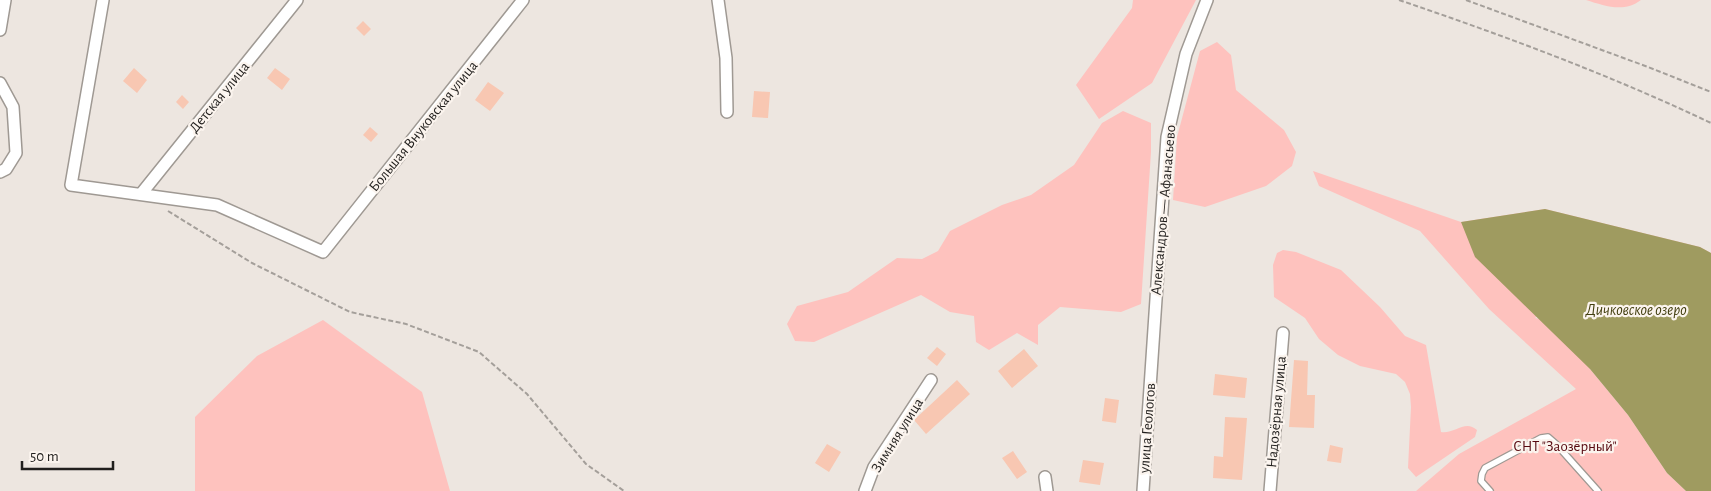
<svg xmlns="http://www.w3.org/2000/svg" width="1711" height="491" viewBox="0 0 1711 491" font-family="'Alegreya Sans',sans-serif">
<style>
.green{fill:#fec2be}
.water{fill:#9f9b60}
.building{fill:#f8c7b2}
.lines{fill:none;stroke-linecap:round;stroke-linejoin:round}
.service-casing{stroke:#9f9993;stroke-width:8}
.minor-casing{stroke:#9f9993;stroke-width:14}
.path{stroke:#a49f9a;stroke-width:2;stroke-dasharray:5 2.5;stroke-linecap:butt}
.service{stroke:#fff;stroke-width:5.5}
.minor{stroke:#fff;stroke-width:11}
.labels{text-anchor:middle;stroke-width:4.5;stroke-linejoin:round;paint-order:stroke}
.street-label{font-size:15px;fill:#211f1d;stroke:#fbf4ee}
.park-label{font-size:15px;fill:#570910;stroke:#fbf4ee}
.water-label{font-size:16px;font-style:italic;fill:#433f10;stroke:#fbf4ee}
</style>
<rect width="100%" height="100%" fill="#ede6e0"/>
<path class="green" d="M1133 0H1196L1152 83 1099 119 1076 85 1132 8Z
M1586 0H1641C1624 13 1605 6 1586 0Z
M1217 42 1231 55 1236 90 1284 130 1296 152 1292 166 1266 186 1205 207 1173 200 1177 137 1200 51Z
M1123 111 1151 123V152L1141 304 1121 312 1060 307 1038 325V345L1017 333 989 350 976 342 974 316 950 312 921 295 814 342 795 341 787 324 797 306 848 292 897 258 922 259 938 251 950 231 1002 205 1031 195 1074 165 1102 123Z
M1313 171 1461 222 1545 209 1700 247 1711 253V491L1566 293 1535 318 1569 324 1590 369 1628 415 1667 473 1686 491H1416L1459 454 1576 389 1489 309 1420 231 1319 186Z
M1283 250 1296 252 1341 270 1380 307 1405 336 1426 345 1441 432C1455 434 1465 419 1477 430L1475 437 1416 477 1408 468 1411 407 1410 394 1405 382 1396 374 1360 366 1338 355 1319 339 1305 318 1274 297 1273 265 1277 253Z
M323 320 422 392 450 491H195V417L257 356Z"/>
<path class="water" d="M1545 209 1700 247 1711 253V491H1686L1667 473 1628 415 1590 369 1475 257 1461 222Z"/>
<path class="building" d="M363 21 371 29 364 36 356 28Z
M134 68 147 80 137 93 123 81Z
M275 68 290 79 282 90 267 78Z
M488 82 504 93 490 111 475 100Z
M754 91 770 92 768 118 752 117Z
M182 95 189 102 183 109 176 102Z
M370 127 378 134 371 142 363 135Z
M937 347 946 354 937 366 927 358Z
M1024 349 1038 366 1012 388 998 371Z
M1294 360 1308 361 1307 395H1315L1314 428 1289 427Z
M1215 374 1247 378 1245 398 1213 395Z
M957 380 970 394 926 434 914 420Z
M1105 398 1119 400 1116 423 1102 421Z
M1225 417 1247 418 1242 480 1213 478 1214 456 1223 457Z
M827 444 841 452 829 472 815 463Z
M1330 445 1343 448 1341 463 1327 461Z
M1013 451 1027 472 1017 479 1002 458Z
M1083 460 1104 463 1100 485 1079 482Z"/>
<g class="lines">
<defs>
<path id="service" d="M1490 491 1481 481 1482 474 1485 468 1541 438 1548 437 1556 444 1598 491"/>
<path id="minor" d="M103 0 71 185 217 205 323 252 523 0
M718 0 726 58 727 112
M0 30 5 0
M0 83 13 107 16 153 6 169 0 172
M141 194 297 0
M1045 477 1047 491
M865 491 874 467 931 380
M1143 491 1167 137 1186 54 1207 0
M1270 491 1283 333"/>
</defs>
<use href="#service" class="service-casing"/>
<use href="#minor" class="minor-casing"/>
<path class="path" d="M1399 0C1505 36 1610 75 1711 123
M1466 0 1648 67 1711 92
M168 211 252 263 350 312 406 324 479 352 527 394 586 464 624 491"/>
<use href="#service" class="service"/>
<use href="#minor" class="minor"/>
</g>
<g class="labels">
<g class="street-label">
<text transform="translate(219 97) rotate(-51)" y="5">Детская улица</text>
<text transform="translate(423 126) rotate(-51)" y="5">Большая Внуковская улица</text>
<text transform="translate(1163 210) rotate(-85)" y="5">Александров — Афанасьево</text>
<text transform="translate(1276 412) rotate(-85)" y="5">Надозёрная улица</text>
<text transform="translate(1147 428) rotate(-86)" y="5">улица Геологов</text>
<text transform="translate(897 435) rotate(-58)" y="5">Зимняя улица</text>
</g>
<g class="park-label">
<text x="1565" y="451">СНТ "Заозёрный"</text>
</g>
<g class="water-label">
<text x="1636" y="315">Дичковское озеро</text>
</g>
</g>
<path d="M22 461v8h91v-8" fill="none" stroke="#211f1d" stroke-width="2.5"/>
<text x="30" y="461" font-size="15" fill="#211f1d" stroke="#fbf4ee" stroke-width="4" paint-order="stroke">50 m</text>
</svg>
